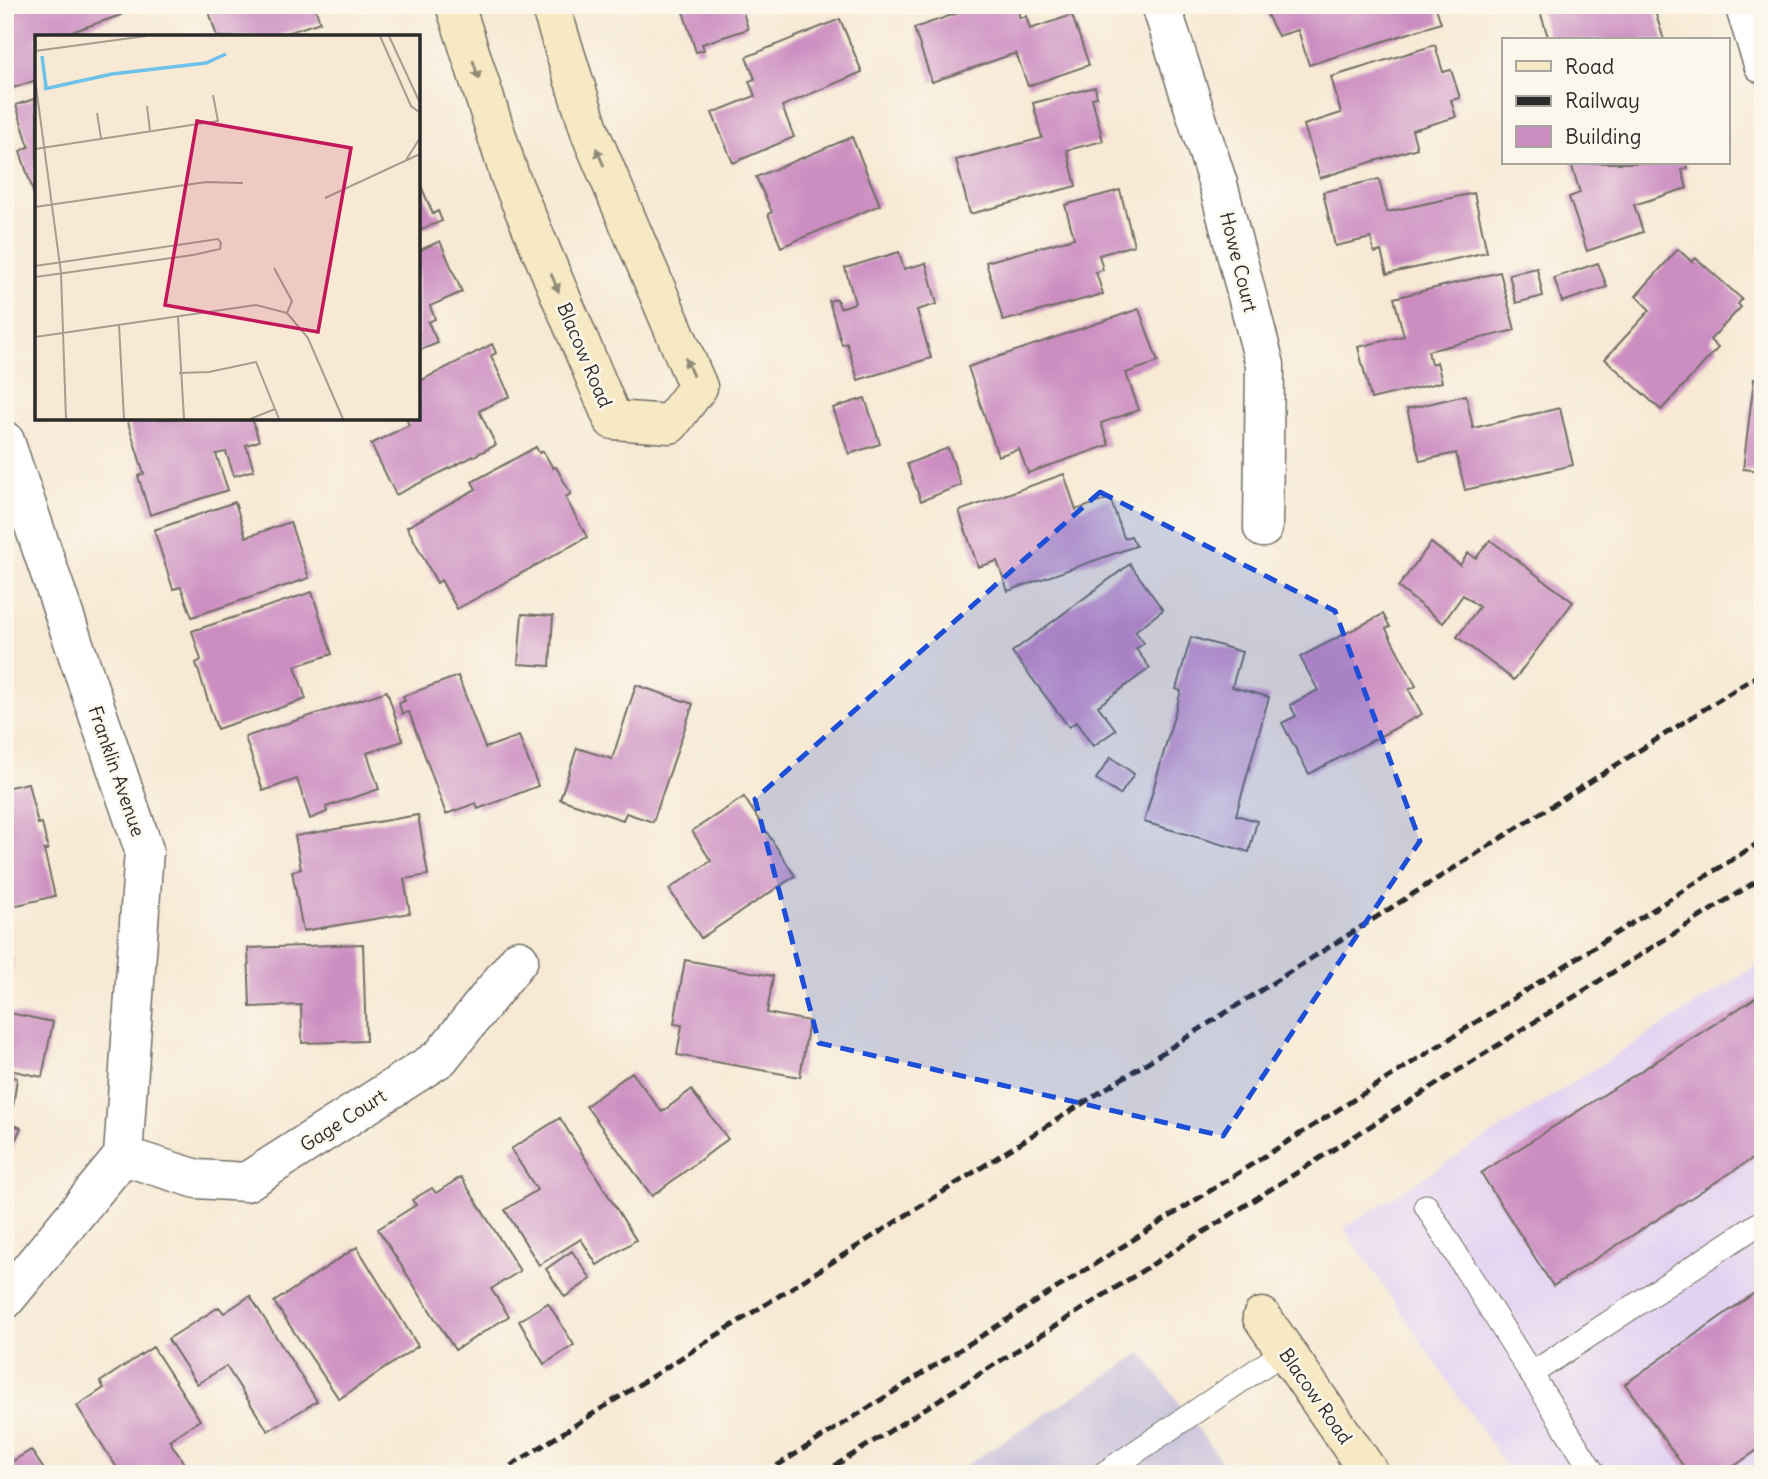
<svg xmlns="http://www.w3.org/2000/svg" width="1768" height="1479" viewBox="0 0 1768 1479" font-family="Delius,sans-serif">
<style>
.built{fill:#e3d3f2}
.industrial{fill:#c6c0da}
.building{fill:#cc8ec1}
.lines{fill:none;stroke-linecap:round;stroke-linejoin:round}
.lane-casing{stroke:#726e66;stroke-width:25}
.street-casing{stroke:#726e66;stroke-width:41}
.secondary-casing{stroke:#726e66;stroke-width:41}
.lane{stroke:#fff;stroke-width:23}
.street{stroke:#fff;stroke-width:38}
.secondary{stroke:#f6e9c3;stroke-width:38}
.rail{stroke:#2b2b2b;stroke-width:5;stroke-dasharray:10 5;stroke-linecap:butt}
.oneway{fill:#908a77}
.marked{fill:#1d4ed8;fill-opacity:0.2;stroke:#1d4ed8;stroke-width:5;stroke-dasharray:14 9;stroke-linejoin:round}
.labels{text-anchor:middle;stroke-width:5;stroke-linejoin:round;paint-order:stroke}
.street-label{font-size:19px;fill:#2b2b2b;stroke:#fbf7ec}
.inset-river{fill:none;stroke:#6dc1ea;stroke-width:3.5}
.inset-road{fill:none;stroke:#a59d90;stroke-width:2}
.view{fill:#c2185b;fill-opacity:0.15;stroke:#c2185b;stroke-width:3.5}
.inset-edge{fill:none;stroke:#2b2b2b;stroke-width:3.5}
</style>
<rect width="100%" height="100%" fill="#fbf7ec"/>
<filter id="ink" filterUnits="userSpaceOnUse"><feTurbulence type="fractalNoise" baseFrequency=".0143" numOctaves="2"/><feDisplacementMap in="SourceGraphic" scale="14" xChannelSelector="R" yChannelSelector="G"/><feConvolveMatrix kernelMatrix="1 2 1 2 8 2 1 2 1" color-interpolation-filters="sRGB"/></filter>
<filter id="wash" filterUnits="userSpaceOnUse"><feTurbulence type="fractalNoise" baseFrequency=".00686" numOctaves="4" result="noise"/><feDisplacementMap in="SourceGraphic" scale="28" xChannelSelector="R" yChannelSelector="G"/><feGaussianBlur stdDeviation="1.57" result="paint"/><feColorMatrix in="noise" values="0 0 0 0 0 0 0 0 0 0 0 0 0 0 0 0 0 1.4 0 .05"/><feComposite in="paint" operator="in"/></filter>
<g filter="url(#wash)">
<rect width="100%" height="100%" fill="#f7e9d4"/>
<path class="built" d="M1763 962V1474H1511L1344 1228Z"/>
<path class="industrial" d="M1142 1353 1231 1474H952Z"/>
<g id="blocks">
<path class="building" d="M5 5H118L121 15 68 33 70 37H37V80L7 90Z
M207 5H314L320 22 275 37H217Z
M681 5H741L748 29 702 44 704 50 696 52Z
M981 5H1016L1020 18 1026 16 1030 29 1072 15 1089 65 1028 86 1016 53 932 82 914 28Z
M1268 5H1435L1441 23 1309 65 1298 30 1278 36 1264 9Z
M1538 5H1653L1664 40H1549Z
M840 19 862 72 782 106 794 137 733 163 712 113 755 96 749 81 755 79 746 57Z
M1435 45 1443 72 1451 70 1460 98 1451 100 1456 117 1412 130 1417 148 1320 178 1304 125 1341 113 1331 77Z
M1095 87 1097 97 1092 98 1103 141 1067 150 1076 186 970 214 956 160 1042 138 1033 103Z
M37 98V201H36L20 151 29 147 16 105Z
M852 137 880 205 781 247 768 214 772 212 756 177Z
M1571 163H1686L1688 168 1682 170 1687 188 1634 205 1643 232 1587 251 1569 197 1580 193Z
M418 179 433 214 438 211 442 221 418 231Z
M1379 179 1387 212 1474 193 1487 252 1387 274 1381 251 1374 253 1371 238 1335 246 1323 192Z
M1120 190 1134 245 1099 255 1103 270 1096 272 1103 294 1003 321 986 262 1074 238 1065 205Z
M440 241 462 292 430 306 435 319 428 322 438 343 418 351V251Z
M1678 249 1692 262 1696 258 1742 299 1738 304 1741 307 1710 340 1718 348 1661 410 1605 359 1650 310 1636 296Z
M899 252 904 269 926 263 937 304 917 310 931 358 858 380 847 343 842 345 829 301 837 299 840 308 855 303 845 268Z
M1598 263 1607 287 1562 302 1554 278Z
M1537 268 1543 296 1516 303 1509 274Z
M1500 272 1515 330 1428 351 1431 364 1437 362 1442 382 1371 399 1358 347 1404 336 1394 298Z
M1139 309 1158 362 1126 373 1139 410 1101 423 1109 445 1028 473 1019 449 998 456 968 367Z
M1758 328 1763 329V352L1756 351Z
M492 344 496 353 491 356 510 396 479 411 496 445 396 495 371 444 409 425 406 418H418V382Z
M1754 379 1763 381V471L1743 469Z
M1466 395 1473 428 1560 408 1573 465 1465 490 1456 453 1420 461 1407 409Z
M865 398 880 444 849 454 833 408Z
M252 418 259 441 246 445 254 470 234 476 226 452 216 454 228 490 150 515 138 476 144 474 127 419Z
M536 447 539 453 543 451 553 468 556 467 571 494 565 497 587 537 457 609 441 580 437 583 407 527 476 489 472 482Z
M948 448 961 485 921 501 907 464Z
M1064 474 1076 510 1110 498 1124 538 1131 536 1136 546 1008 591 997 561 978 567 959 511Z
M235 502 246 537 290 522 309 578 192 617 181 587 173 589 154 530Z
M1490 540 1573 602 1514 680 1457 637 1479 607 1463 595 1443 623 1398 587 1431 543 1460 565 1468 553 1476 558Z
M1130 564 1163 610 1135 631 1144 643 1136 649 1150 668 1098 706 1116 730 1093 746 1076 722 1069 727 1012 652Z
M312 592 332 654 295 666 306 699 217 729 196 663 201 660 192 631Z
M522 614 553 616 550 666 518 664Z
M1383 614 1390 627 1386 629 1416 686 1409 690 1422 714 1309 774 1282 723 1296 716 1290 705 1318 690 1300 657Z
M1191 637 1242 652 1232 687 1269 697 1236 815 1257 821 1249 852 1144 822 1181 691 1176 689Z
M458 676 485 748 519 736 538 786 478 809 476 803 446 814 409 712 402 714 399 703 405 701 403 696Z
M636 685 693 704 653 822 626 813 623 820 560 799 577 748 612 759Z
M387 691 403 741 367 753 379 789 326 807 327 812 310 819 297 779 263 791 245 737Z
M5 725 13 747 5 750Z
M1111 757 1134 774 1120 795 1096 779Z
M28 783 38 824 42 823 48 850H44L55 896 5 908V788Z
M744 797 795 876 701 938 669 889 711 861 692 831Z
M418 815 428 875 404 879 410 913 303 931 292 871 301 869 295 836Z
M363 944 366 1041 302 1043 301 1005 250 1007 248 948Z
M5 959 13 960 7 994H5Z
M685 960 773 976 767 1013 809 1021 800 1077 677 1055 682 1025 674 1024Z
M1760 995 1763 1000V1152L1553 1286 1481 1173Z
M5 1012 53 1022 42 1077 5 1069Z
M632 1072 662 1112 691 1090 728 1139 652 1196 586 1106Z
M5 1076 17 1078 13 1107 5 1106Z
M560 1118 636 1240 597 1265 581 1239 539 1265 505 1210 537 1190 511 1149Z
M5 1121 21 1128 5 1162Z
M461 1177 520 1271 491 1289 509 1316 455 1350 378 1229 416 1205 412 1200 432 1188 436 1193Z
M357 1247 418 1346 339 1399 274 1302Z
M572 1251 591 1279 565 1297 546 1269Z
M1763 1287V1446L1723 1474H1689L1625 1384Z
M250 1296 317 1401 268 1431 226 1366 197 1384 168 1339 219 1307 224 1313Z
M548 1303 574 1345 544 1364 519 1321Z
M153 1347 200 1420 169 1440 191 1474H121L77 1406 104 1388 100 1382Z
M31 1450 47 1474H5V1466Z"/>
</g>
</g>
<g filter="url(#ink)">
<use href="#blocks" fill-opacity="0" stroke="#726e66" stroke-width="2"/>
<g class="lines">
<defs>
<path id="lane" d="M1426 1206 1594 1474
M1531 1374 1763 1221
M1103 1474 1285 1351"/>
<path id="street" d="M1161 5 1218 184 1265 365 1263 528
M1744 5 1763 64
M5 441 144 850 123 1156
M123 1156 197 1179 246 1182 440 1058 519 959
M5 1300 123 1156"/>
<path id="secondary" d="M455 5 510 177 613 420 670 424 698 387 591 135 550 5
M1262 1317 1370 1474"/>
</defs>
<use href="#lane" class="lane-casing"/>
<use href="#street" class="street-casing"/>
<use href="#secondary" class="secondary-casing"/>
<use href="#lane" class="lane"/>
<use href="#street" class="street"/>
<use href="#secondary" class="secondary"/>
<path class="rail" d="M498 1474 1763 672
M764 1474 1763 840
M822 1474 1763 877"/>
</g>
<defs><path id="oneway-solid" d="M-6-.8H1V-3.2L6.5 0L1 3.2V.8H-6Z" transform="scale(1.75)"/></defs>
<g class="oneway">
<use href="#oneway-solid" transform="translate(476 70) rotate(72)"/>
<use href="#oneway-solid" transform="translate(600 157) rotate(-113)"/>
<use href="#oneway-solid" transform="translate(555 283) rotate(67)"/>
<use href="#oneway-solid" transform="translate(689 367) rotate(-113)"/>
</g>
</g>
<path class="marked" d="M1100 492 1335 611 1420 841 1223 1136 819 1043 755 799Z"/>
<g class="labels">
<g class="street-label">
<text transform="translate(1239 262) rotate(76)" y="7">Howe Court</text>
<text transform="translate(585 355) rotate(67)" y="7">Blacow Road</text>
<text transform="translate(117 771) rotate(71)" y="7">Franklin Avenue</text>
<text transform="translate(343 1120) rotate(-33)" y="7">Gage Court</text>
<text transform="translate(1316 1396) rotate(55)" y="7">Blacow Road</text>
</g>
</g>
<g transform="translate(35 35)">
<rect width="385" height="385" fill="#f7e9d4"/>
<path class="inset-river" d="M7 21 11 52M9 54 77 39 171 28 191 19"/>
<path class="inset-road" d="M345 1 376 71 384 77M354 1 385 68V78M0 16 111 1M0 44 26 238 31 384M112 71 115 96M62 78 66 103M0 114 183 86 178 60M371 125 385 103M290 163 385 119M0 172 171 147 208 148M0 231 183 204 186 208 185 214 158 220 0 242M239 233 257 266 252 278M252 278 273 303 308 384M143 282 149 384M84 290 89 384M0 302 221 270 252 278M144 338 174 337 221 327 244 384M215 384 240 374"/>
<path class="view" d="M162 86 316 113 283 297 130 270Z"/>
<rect width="385" height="385" class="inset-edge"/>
</g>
<rect width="1768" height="1479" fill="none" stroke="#fbf7ec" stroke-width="28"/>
<rect x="1502" y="38" width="228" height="126" fill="#fbf7ec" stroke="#a8a59f" stroke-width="2"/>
<rect x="1516" y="61" width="35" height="10" fill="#f6e9c3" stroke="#a8a59f" stroke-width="2"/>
<text x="1565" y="74" font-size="21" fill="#2b2b2b">Road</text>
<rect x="1516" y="96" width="35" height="10" fill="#2b2b2b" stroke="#a8a59f" stroke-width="2"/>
<text x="1565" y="108" font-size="21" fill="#2b2b2b">Railway</text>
<rect x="1516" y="126" width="35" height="21" fill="#cc8ec1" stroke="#a8a59f" stroke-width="2"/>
<text x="1565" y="144" font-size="21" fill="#2b2b2b">Building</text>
</svg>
